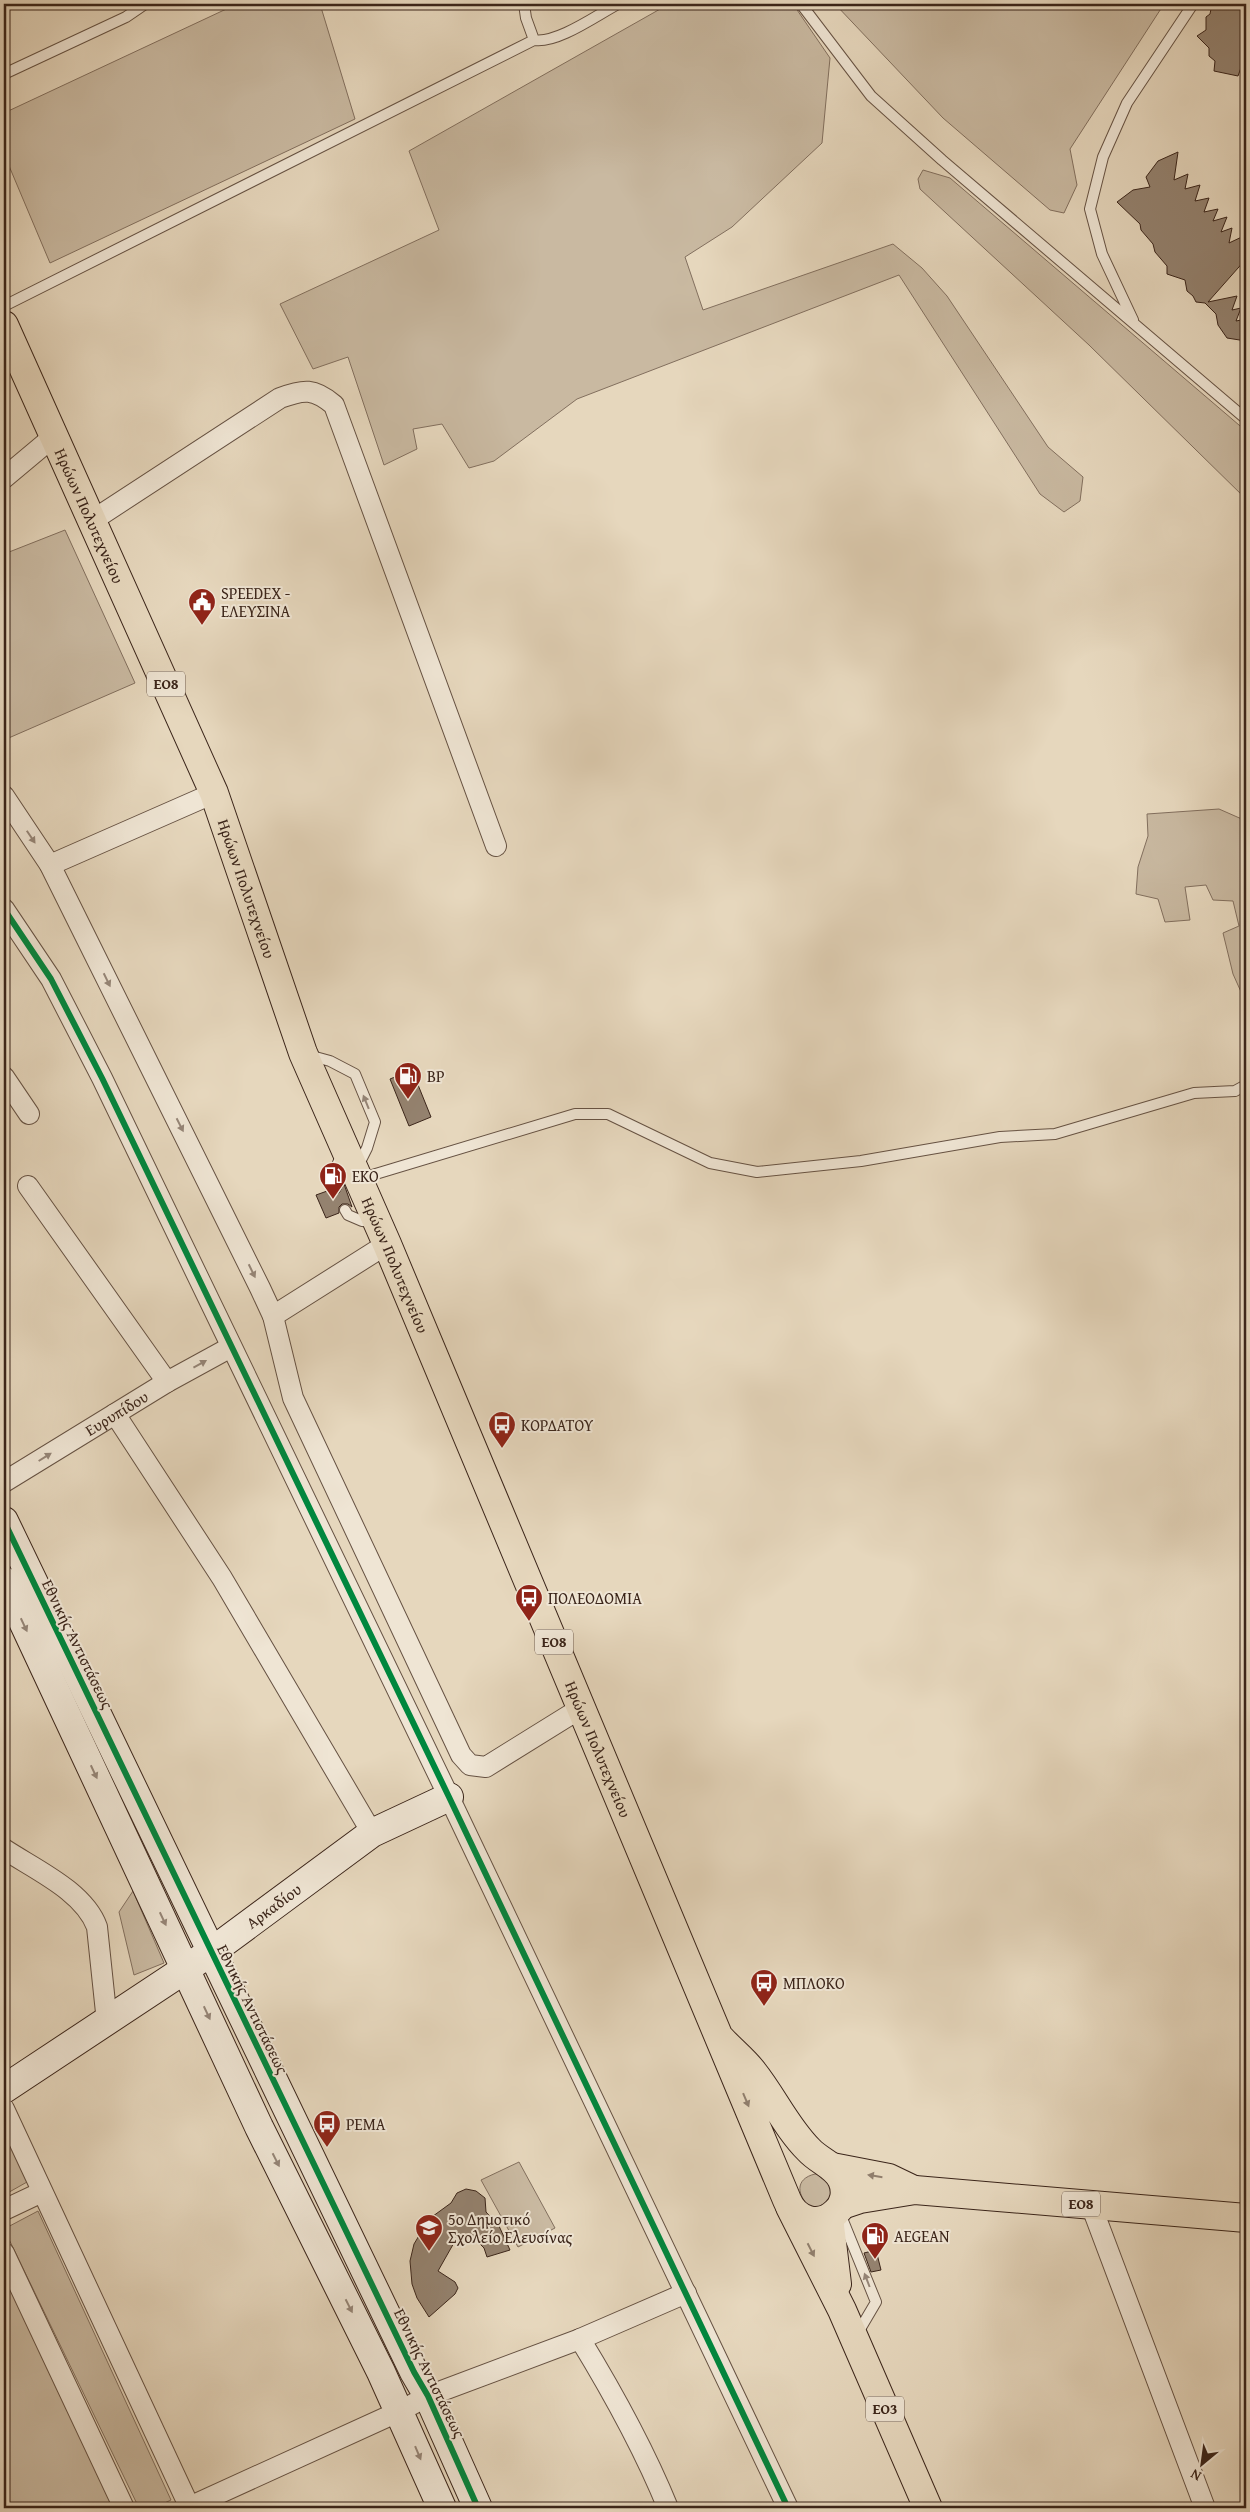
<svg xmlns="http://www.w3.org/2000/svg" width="1250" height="2512" viewBox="0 0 1250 2512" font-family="'Gentium Book Plus',serif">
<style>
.green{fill:#c9b9a1;stroke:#826f5e}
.building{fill:#94826f;stroke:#3b251a}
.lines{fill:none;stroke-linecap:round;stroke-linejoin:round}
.lane-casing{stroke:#665243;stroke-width:12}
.street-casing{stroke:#665243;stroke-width:22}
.secondary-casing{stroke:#3b251a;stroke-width:30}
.primary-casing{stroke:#3b251a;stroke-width:30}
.lane{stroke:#efe5d4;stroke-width:10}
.street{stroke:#efe5d4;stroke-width:20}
.secondary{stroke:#efe5d4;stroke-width:28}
.primary{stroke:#e6d7bd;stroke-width:28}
.cycleway-casing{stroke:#efe5d4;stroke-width:9}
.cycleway{stroke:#00873e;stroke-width:6}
.oneway{fill:#958577}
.oneway2{fill:#907e6c}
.labels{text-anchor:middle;stroke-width:4;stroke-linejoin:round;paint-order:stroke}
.shield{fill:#efe5d4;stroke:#715f52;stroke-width:1}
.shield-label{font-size:15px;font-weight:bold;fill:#3b251a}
.street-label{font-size:16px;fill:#3b251a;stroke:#efe5d4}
.poi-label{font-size:16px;fill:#3b251a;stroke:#efe5d4;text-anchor:start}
</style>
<rect width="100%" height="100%" fill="#e6d7bd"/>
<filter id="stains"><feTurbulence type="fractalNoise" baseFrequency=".004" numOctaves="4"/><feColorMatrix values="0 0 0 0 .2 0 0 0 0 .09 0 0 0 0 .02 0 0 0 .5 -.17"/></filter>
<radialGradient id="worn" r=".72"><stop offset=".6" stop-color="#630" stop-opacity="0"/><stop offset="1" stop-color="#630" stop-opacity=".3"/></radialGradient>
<path class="green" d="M237 4H320L355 119 50 263 4 154V113Z
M669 4H793L830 58 822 143 732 227 685 257 703 310 893 244 922 268 947 296 1048 447 1083 477 1080 501 1064 512 1040 494 899 275 577 399 494 461 469 468 442 424 413 429 417 449 384 465 348 357 313 369 280 304 439 230 409 151Z
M835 4H1164L1070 149 1077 185 1064 213 1050 210 943 118Z
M923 170 950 178 1246 431V499L1089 345 920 189 918 179Z
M65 530 135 683 4 740V554Z
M1219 809 1244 820 1246 839V1003L1233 974 1223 933 1239 926 1233 901 1213 900 1206 885 1185 887 1190 920 1165 922 1158 899 1136 894 1138 867 1148 836 1147 814Z
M133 1891 164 1963 134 1975 119 1912Z
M4 2130 27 2182 4 2195Z
M519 2162 555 2228 518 2247 481 2180Z
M815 2174H821L834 2185 827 2206 811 2208C797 2196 794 2179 815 2174Z
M38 2211 171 2500 154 2508H139L4 2229Z
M4 2272 126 2508H4Z"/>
<path class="building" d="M1212 4H1246V54L1238 76 1214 71 1215 61 1209 56V48L1197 36 1206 30V17L1210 14Z
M1178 152 1174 180 1188 174 1185 189 1200 185 1195 201 1209 198 1204 212 1218 209 1213 221 1227 217 1221 232 1232 228 1229 243 1246 235V259L1208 302 1237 296 1232 310 1241 308 1236 321 1246 319V341L1227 338 1218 325 1216 314 1205 303 1196 302 1193 296 1187 291 1185 280 1167 274V266L1155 252 1153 244 1141 230 1140 224 1117 202 1133 190 1150 187 1146 177 1158 161Z
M412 1070 431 1117 409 1126 390 1079Z
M344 1184 352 1207 348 1204H342L339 1207V1213L326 1218 316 1195 330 1190 333 1193H339Z
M466 2189 476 2191 485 2198 486 2212 499 2226 510 2250 487 2257 484 2248 473 2237 466 2236 455 2241 438 2271 455 2282 458 2288 455 2294 429 2317 417 2298 412 2284 410 2261 414 2244 429 2219 451 2203 457 2193Z
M876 2250 881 2270 871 2272 864 2253Z"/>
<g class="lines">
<defs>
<path id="lane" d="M524 4 526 18 534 40
M801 4 871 96 942 160 1246 419
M4 74 126 17 145 4
M4 306 534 40C557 44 597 15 618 4
M1133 320 1102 254 1090 209 1103 157 1127 103 1193 4
M308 1055 330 1061 355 1074 375 1122 367 1148 358 1166
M359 1179 575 1114H608L710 1163 757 1172 861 1161 1000 1137 1055 1134 1194 1093 1235 1091 1246 1085
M336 1187 331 1178 343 1152
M345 1210 348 1215 362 1221 376 1222
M839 2211 876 2302 856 2336"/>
<g id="street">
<path d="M4 478 53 437"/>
<path d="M93 520 280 398C304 389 314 388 334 405L496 846"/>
<path d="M4 796 50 865 260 1288 273 1316 293 1398 461 1755 470 1765 486 1767 581 1708"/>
<path d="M50 865 214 793"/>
<path d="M4 909 51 979 102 1078 449 1797 788 2508"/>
<path d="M4 1077 29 1114"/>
<path d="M28 1186 167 1382"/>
<path d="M273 1316 387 1244"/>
<path d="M115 1414 222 1578 372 1833"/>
<path id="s1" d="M4 1482 167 1382 231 1347"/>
<path d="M4 1849C34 1869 84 1891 97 1927L107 2022"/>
<path d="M4 2109 190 2508"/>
<path d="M1091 2205 1205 2508"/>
<path d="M4 2210 42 2192"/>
<path d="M4 2253 124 2508"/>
<path d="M580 2339C613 2393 644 2449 668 2508"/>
<path d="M187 2508 400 2411 428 2396 580 2339 686 2293"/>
</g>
<g id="secondary">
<path d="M4 1521 414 2372 428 2396 478 2508"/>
<path d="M4 1581 259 2127 381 2372 442 2508"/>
<path id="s2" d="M4 2089 211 1952 372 1833 449 1797"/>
</g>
<g id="primary">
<path id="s3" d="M4 325 214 793 303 1053 387 1244 787 2200C795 2220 819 2229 836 2212 845 2204 847 2191 842 2180 836 2166 819 2161 809 2150 786 2127 773 2097 753 2072 744 2060 731 2050 721 2039"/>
<path d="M832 2167 889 2178 914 2190"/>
<path d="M842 2205 860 2199 915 2190 1246 2218"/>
<path d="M790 2207 842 2310 928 2508"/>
<path d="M829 2218 837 2284"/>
</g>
</defs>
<use href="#lane" class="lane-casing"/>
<use href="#street" class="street-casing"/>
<use href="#secondary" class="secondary-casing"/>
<use href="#primary" class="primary-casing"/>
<use href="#lane" class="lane"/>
<use href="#street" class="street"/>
<use href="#secondary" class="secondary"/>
<use href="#primary" class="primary"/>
<defs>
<path id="cycleway" d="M4 909 51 979 102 1078 449 1797 788 2508
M4 1521 414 2372 428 2396 478 2508"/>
</defs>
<use href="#cycleway" class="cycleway-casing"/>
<use href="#cycleway" class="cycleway"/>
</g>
<defs><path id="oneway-solid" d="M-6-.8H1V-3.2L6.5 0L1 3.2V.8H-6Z" transform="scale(1.25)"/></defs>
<g class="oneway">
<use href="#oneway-solid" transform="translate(31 837) rotate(56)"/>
<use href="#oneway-solid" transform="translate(107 980) rotate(64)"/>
<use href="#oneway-solid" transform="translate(366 1102) rotate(-112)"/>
<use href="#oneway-solid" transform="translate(180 1125) rotate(63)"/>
<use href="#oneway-solid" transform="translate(252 1271) rotate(64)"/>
<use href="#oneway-solid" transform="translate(200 1364) rotate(-29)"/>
<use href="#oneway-solid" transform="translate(45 1457) rotate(-32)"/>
<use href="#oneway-solid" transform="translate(24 1625) rotate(65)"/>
<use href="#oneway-solid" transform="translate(94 1772) rotate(65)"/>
<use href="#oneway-solid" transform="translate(163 1919) rotate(65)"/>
<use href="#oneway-solid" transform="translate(207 2013) rotate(65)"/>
<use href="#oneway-solid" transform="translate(276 2160) rotate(63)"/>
<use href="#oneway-solid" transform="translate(867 2280) rotate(-111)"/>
<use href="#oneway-solid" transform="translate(349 2306) rotate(63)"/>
<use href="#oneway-solid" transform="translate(418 2453) rotate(67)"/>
</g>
<g class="oneway2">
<use href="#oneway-solid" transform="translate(746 2100) rotate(67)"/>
<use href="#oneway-solid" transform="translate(875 2176) rotate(-171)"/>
<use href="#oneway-solid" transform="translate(811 2250) rotate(63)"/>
</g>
<defs>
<symbol id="civic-pin" viewBox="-11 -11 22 30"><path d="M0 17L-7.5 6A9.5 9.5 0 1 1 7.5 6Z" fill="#8f2418" stroke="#efe5d4"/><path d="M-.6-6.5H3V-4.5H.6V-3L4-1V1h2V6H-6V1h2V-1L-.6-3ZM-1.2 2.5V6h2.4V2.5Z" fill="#fff"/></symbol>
<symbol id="fuel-pin" viewBox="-11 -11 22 30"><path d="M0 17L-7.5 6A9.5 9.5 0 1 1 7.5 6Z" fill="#8f2418" stroke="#efe5d4"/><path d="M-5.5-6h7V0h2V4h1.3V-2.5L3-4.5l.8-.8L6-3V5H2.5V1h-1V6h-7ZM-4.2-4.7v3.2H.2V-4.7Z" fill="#fff"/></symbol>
<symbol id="bus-pin" viewBox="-11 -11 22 30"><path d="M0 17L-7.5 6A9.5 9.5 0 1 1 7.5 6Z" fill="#8f2418" stroke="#efe5d4"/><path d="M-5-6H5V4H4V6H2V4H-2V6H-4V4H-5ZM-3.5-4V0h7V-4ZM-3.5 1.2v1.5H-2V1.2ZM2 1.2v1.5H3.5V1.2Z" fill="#fff"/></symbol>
<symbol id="school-pin" viewBox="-11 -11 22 30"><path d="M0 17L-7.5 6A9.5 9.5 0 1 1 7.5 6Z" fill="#8f2418" stroke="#efe5d4"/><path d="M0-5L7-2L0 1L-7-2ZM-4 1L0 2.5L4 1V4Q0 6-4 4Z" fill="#fff"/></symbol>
</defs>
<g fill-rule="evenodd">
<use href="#civic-pin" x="186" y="586" width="32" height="43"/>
<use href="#fuel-pin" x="392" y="1060" width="32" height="43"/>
<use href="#fuel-pin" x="317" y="1160" width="32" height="43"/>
<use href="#bus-pin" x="486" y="1409" width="32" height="43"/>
<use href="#bus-pin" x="513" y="1582" width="32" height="43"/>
<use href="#bus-pin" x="748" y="1967" width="32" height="43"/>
<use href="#bus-pin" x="311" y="2108" width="32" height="43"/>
<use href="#school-pin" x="413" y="2212" width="32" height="43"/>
<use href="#fuel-pin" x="859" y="2220" width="32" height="43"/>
</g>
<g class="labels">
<g class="shield">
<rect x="147" y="671.5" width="38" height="25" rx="4"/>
<rect x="535" y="1629.5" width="38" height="25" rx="4"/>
<rect x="1062" y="2191.5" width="38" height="25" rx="4"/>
<rect x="866" y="2396.5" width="38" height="25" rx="4"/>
</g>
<g class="shield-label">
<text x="166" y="689">ΕΟ8</text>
<text x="554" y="1647">ΕΟ8</text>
<text x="1081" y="2209">ΕΟ8</text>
<text x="885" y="2414">ΕΟ3</text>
</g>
<g class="street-label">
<text dy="6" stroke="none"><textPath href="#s3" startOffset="209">Ηρώων Πολυτεχνείου</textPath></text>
<text dy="6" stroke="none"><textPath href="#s3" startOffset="614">Ηρώων Πολυτεχνείου</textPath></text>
<text dy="6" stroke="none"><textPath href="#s3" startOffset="1019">Ηρώων Πολυτεχνείου</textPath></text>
<text dy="6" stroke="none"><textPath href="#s1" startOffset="132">Ευρυπίδου</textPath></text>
<text transform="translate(78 1644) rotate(64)" y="6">Εθνικής Αντιστάσεως</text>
<text dy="6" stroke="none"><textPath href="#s3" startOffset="1544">Ηρώων Πολυτεχνείου</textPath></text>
<text dy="6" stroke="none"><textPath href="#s2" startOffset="326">Αρκαδίου</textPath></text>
<text transform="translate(253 2009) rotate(64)" y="6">Εθνικής Αντιστάσεως</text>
<text transform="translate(430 2373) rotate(64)" y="6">Εθνικής Αντιστάσεως</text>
</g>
<g class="poi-label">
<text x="221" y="599">SPEEDEX -<tspan x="221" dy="18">ΕΛΕΥΣΙΝΑ</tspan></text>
<text x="427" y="1082">BP</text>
<text x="352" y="1182">EKO</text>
<text x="521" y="1431">ΚΟΡΔΑΤΟΥ</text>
<text x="548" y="1604">ΠΟΛΕΟΔΟΜΙΑ</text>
<text x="783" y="1989">ΜΠΛΟΚΟ</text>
<text x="346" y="2130">ΡΕΜΑ</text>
<text x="448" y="2225">5ο Δημοτικό<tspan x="448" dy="18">Σχολείο Ελευσίνας</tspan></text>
<text x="894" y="2242">AEGEAN</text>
</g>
</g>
<rect width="1250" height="2512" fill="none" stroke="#e6d7bd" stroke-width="20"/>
<rect x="5" y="5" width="1240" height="2502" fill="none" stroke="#3b251a" stroke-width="2.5"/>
<rect x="10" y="10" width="1230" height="2492" fill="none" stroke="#3b251a"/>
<g transform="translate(1202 2464) rotate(209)" stroke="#efe5d4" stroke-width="4" paint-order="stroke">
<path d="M0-4L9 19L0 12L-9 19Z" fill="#3b251a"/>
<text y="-8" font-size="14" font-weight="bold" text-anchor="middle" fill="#3b251a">N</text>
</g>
<rect width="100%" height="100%" filter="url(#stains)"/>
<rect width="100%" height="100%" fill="url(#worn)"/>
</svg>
